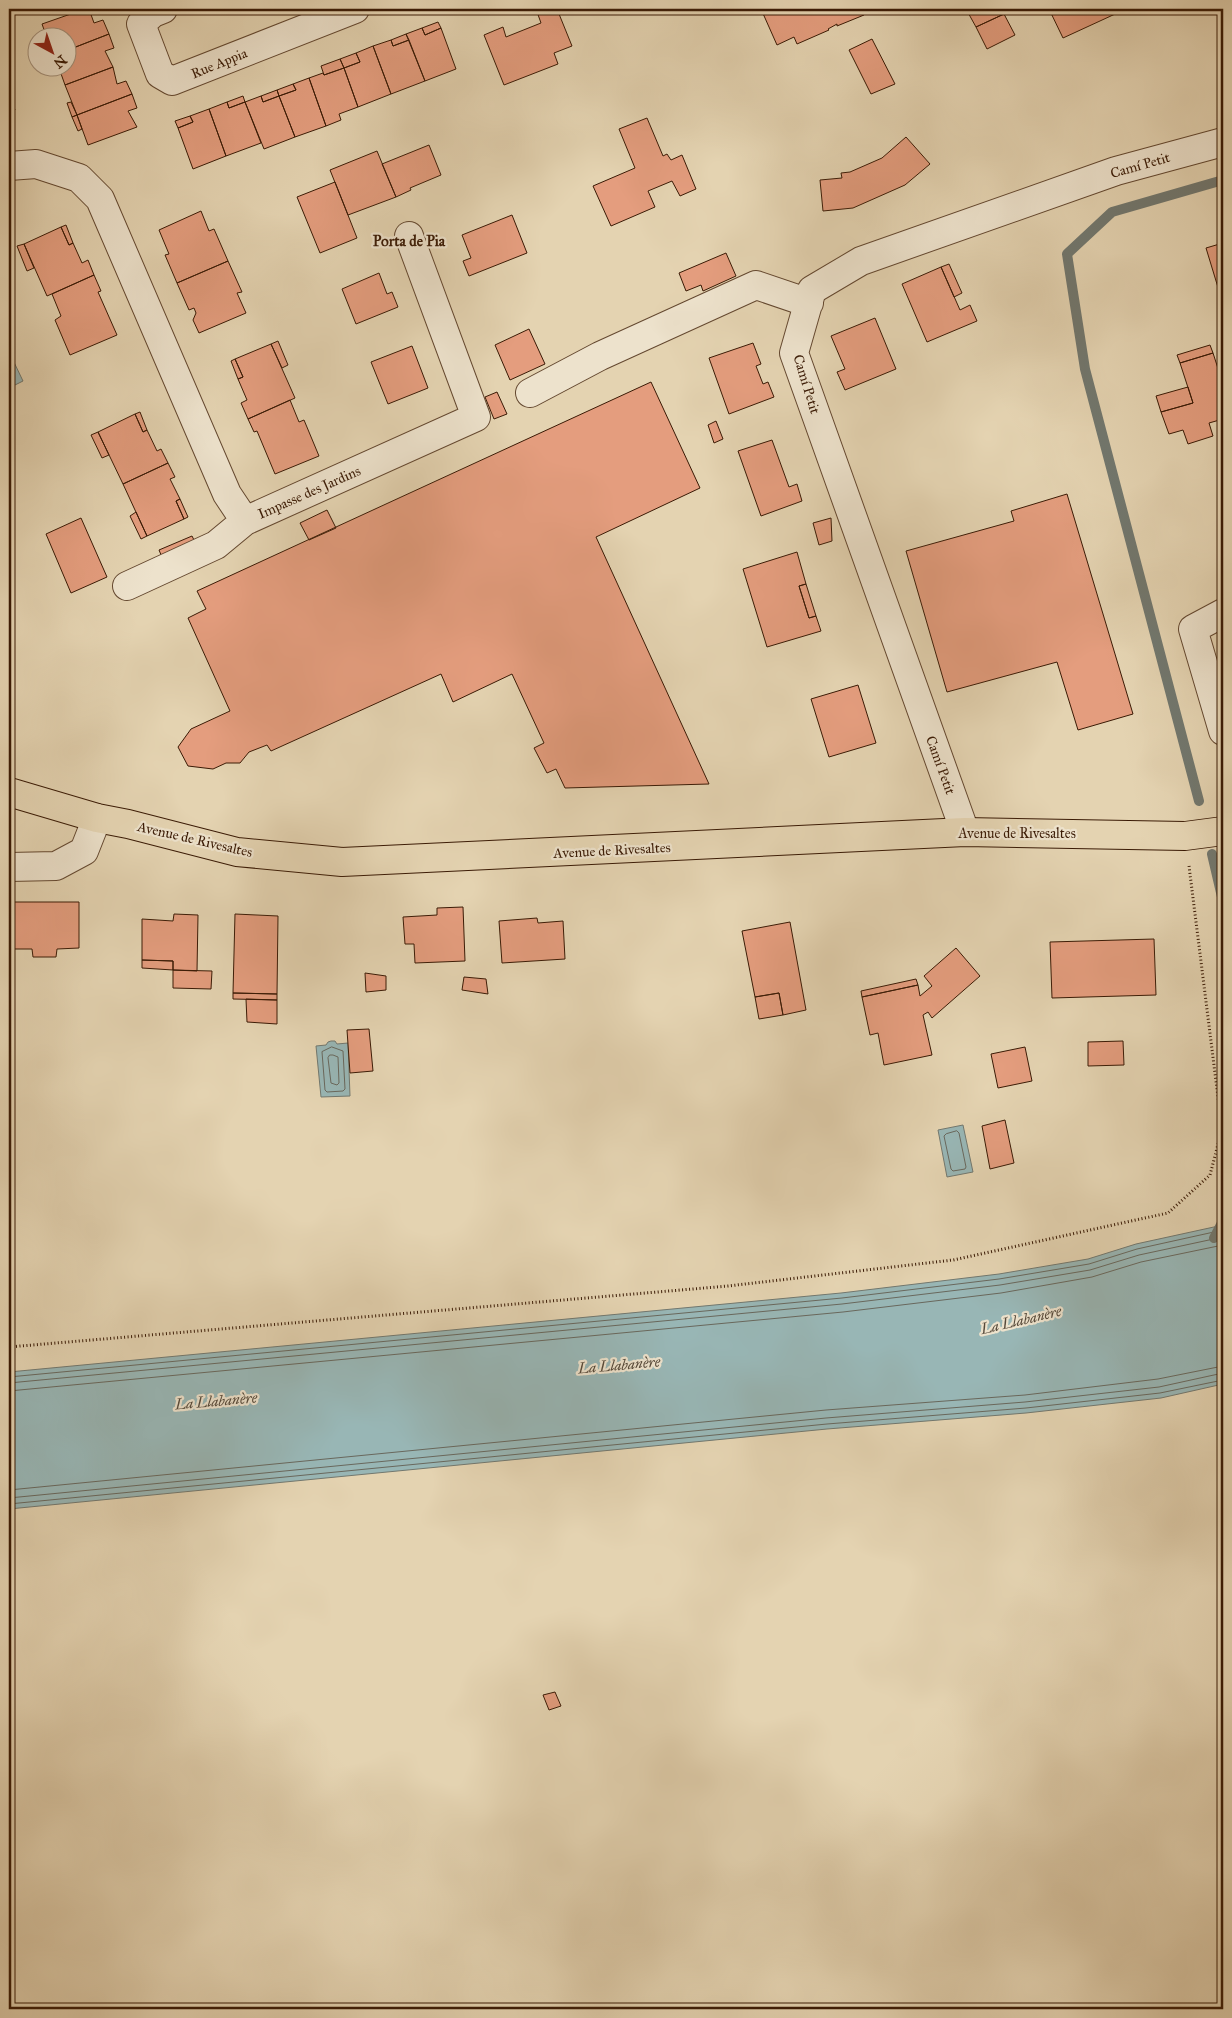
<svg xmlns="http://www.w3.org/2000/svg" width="1232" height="2018" viewBox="0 0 1232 2018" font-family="'IM FELL Great Primer',serif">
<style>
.water{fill:#98b6b5;stroke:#72786f}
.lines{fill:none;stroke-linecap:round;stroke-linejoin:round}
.shore{stroke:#69685d;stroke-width:1}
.stream{stroke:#72786f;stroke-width:10}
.building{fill:#e49d7e;stroke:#3a1a05}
.minor-casing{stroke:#644830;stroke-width:30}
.major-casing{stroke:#3a1a05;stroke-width:30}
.path{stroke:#3a1a05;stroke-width:3;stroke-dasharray:1 2.5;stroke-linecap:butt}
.minor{stroke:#ede2cc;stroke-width:28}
.major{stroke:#e4d3b1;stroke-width:28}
.labels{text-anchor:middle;stroke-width:4.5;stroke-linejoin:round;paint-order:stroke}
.street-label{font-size:14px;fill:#3a1a05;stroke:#ede2cc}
.neighbourhood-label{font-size:15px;font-weight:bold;fill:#3a1a05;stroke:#ede2cc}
.water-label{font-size:15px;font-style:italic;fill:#56493a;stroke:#ede2cc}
</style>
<rect width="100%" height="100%" fill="#e4d3b1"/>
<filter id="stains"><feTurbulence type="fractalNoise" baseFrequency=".004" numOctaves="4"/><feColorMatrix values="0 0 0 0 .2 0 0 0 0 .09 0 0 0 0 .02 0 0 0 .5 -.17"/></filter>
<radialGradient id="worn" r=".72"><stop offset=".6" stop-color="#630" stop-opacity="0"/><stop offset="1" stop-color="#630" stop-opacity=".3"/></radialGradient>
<path class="water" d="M11 356 23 381 9 388V357Z
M331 1041H335L337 1044 348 1043 350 1096 321 1097 316 1046 326 1045 328 1042Z
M963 1125 973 1172 947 1177 938 1130Z
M1223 1225V1384L1161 1398 1026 1413 827 1429 9 1509V1372L841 1293 999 1274 1088 1259 1136 1244Z"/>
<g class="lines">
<path class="shore" d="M332 1047 343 1051 345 1089 343 1091 327 1092 325 1090 322 1052Z
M330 1055H333L338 1057 339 1083 337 1085 331 1083 328 1058Z
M957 1131 959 1133 966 1167 965 1169 953 1171 951 1169 944 1136 946 1134Z
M9 1377 842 1298 999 1279 1089 1264 1137 1249 1223 1230
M9 1383 842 1304 1000 1285 1090 1270 1139 1255 1223 1237
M9 1391 843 1312 1001 1293 1092 1277 1141 1262 1223 1245
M9 1490 826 1410 1025 1395 1158 1379 1223 1366
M9 1498 826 1418 1025 1402 1159 1387 1223 1373
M9 1504 827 1424 1026 1408 1160 1393 1223 1380"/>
<path class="stream" d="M1199 801 1085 369 1067 254 1112 212 1223 180
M1212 854 1223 901
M1214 1238 1223 1221"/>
</g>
<path class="building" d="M85 9H89L94 23 103 20 109 34 68 50V38H47L42 24Z
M536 9H557L572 46 554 53 558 64 504 85 484 35 503 27 506 37 541 23Z
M761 9H861L864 15 837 26V24L828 29 829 30 797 44 794 37 777 45Z
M966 9H1001L1004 14 976 27Z
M1049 9H1126L1063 38Z
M1157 9H1169L1160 13Z
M1004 14 1015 35 987 49 976 27Z
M438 22 441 28 425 35 422 28Z
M422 28 425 35 441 28 456 69 425 81 406 34Z
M109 34 114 48 105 51 113 67 65 85 59 68H68V50Z
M406 34 409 40 393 46 391 40Z
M872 39 895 84 871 94 849 50Z
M391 40 393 46 409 40 425 81 391 94 373 46Z
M373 46 391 94 358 107 344 68 360 62 356 53Z
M356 53 360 62 344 68 340 59Z
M340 59 344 68 324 75 321 66Z
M113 67 117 84 126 81 132 94 77 115 65 85Z
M344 68 358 107 339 114 341 120 326 126 309 78 323 73 324 75Z
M9 78 14 94 10 96 15 110 9 112Z
M309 78 326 126 295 137 279 96 296 90 293 84Z
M293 84 296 90 279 96 277 90Z
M277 90 279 96 263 102 261 96Z
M132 94 137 108 128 111 137 127 88 145 77 115Z
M243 96 245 102 229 108 227 102Z
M261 96 263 102 279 96 295 137 264 149 245 102Z
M71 102 77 115 72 117 67 103Z
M227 102 229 108 245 102 261 143 226 156 209 109Z
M209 109 226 156 193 169 178 128 193 122 190 116Z
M77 115 82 129 78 131 72 117Z
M190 116 193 122 178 128 175 121Z
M647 118 663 156 667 154 671 160 682 155 696 189 680 196 672 181 648 191 655 207 611 226 593 186 635 168 619 129Z
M906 137 930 164 905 185 853 208 823 211 820 180 842 178 841 173 850 172 882 158Z
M429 145 441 175 410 188 411 190 396 197 382 164Z
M377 151 396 197 348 215 330 170Z
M335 182 357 238 320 253 297 197Z
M201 211 209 231 214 229 228 261 177 283 165 255 169 254 159 230Z
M512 215 527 253 469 276 463 261 471 258 462 235Z
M66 225 73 243 69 245 61 227Z
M61 227 69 245 73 243 82 263 88 260 94 275 47 296 24 244Z
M1223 243V293L1220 294 1206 248Z
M24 244 34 268 27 271 17 246Z
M726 253 736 276 703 291 701 285 686 291 679 273Z
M228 261 242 292 237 293 246 313 199 333 193 320 196 313 194 308 189 310 177 283Z
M949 264 962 293 954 297 941 267Z
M941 267 960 310 970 305 977 321 927 342 902 284Z
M379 273 387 294 392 292 398 307 356 324 342 289Z
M94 275 101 291 98 292 117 335 70 355 55 320 61 316 52 294Z
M875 318 896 369 845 390 837 372 845 369 831 336Z
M529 329 545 364 510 380 495 345Z
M278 341 288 365 282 368 271 344Z
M753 343 761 364 756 366 763 384 768 382 774 397 729 414 709 358Z
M271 344 295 398 248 419 241 403 247 400 238 379 243 377 235 359Z
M1210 345 1213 353 1180 363 1177 355Z
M412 346 428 388 388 404 371 362Z
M1213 353 1223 384V419L1209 423 1213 436 1188 444 1183 430 1169 434 1161 412 1193 403 1180 363Z
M235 359 243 377 238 379 231 361Z
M651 382 700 488 596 537 709 784 565 788 556 769 547 773 534 748 544 743 512 674 453 702 441 674 271 751 267 745 249 752 240 763H226L213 769 188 766 178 747 191 729 230 711 188 618 206 609 197 591Z
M1188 387 1193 403 1161 412 1156 396Z
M497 392 507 414 494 419 485 397Z
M290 400 299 422 304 420 319 456 275 474 257 431 254 432 248 419Z
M140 412 147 430 143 432 135 414Z
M135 414 143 432 147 430 157 451 161 449 168 463 123 484 98 432Z
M716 421 723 439 714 443 708 425Z
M98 432 109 455 102 458 91 435Z
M772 440 789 487 797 484 802 501 761 516 738 451Z
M168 463 175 477 170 479 180 499 176 501 184 519 147 536 123 484Z
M1067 494 1133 714 1078 730 1057 662 947 692 906 551 1014 521 1011 511Z
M180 499 188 517 184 519 176 501Z
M327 510 336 528 309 540 300 523Z
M136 512 147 536 141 539 130 516Z
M81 518 107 577 71 593 46 534Z
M831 518 832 541 819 545 813 523Z
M192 536 197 546 164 562 159 550Z
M797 552 806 584 799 586 809 618 816 616 821 631 767 647 743 569Z
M806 584 816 616 809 618 799 586Z
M858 685 876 743 829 757 811 699Z
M9 902H79V948L57 949 56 957H33L32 949H9Z
M463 907 465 961 415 963 414 944H405L403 917 437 915V908Z
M174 914 198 915 197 971 173 970V961L142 960V919L173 921Z
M235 914 278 916 277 994 233 993Z
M537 918 538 923 563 921 565 959 502 963 499 921Z
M790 922 806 1010 783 1015 779 993 755 997 742 931Z
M1154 939 1156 995 1052 998 1050 942Z
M956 948 980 976 932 1018 928 1012 923 1015 932 1055 884 1065 878 1033 870 1035 862 997 918 985 920 996 932 986 924 976Z
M142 960 173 961V970L142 968Z
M173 970 212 971 211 989 173 988Z
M365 973 386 976V990L366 992Z
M464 977 486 979 488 994 462 990Z
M916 979 918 985 862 997 861 991Z
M233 993 277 994V1000L233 999Z
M779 993 783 1015 759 1019 755 997Z
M246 999 277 1000V1024L247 1022Z
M369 1029 373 1071 350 1073 347 1030Z
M1123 1041 1124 1065 1088 1066V1042Z
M1025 1047 1032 1081 998 1088 991 1054Z
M1005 1120 1014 1163 990 1169 982 1126Z
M555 1692 561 1706 549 1710 543 1695Z"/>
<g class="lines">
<defs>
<path id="minor" d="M163 9 153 13 141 24 160 74 172 81 355 9
M9 166 36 164 79 178 100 199 227 494 245 521 476 417 409 236
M530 393 600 356 756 285 809 303
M127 586 216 545 245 521
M1223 613 1193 629 1223 731
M965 832 794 353 812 290 861 261 1116 171 1223 142
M9 867 56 866 84 851 97 818"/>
<path id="major" d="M9 792 97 818 128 824 237 852 342 862 965 832 1185 836 1223 831"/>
</defs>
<use href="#minor" class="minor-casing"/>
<use href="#major" class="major-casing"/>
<path class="path" d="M9 1347 728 1286 953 1260 1168 1213 1210 1175 1222 1129 1189 866"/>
<use href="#minor" class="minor"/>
<use href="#major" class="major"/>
</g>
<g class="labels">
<g class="street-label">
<text transform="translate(219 63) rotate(-22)" y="5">Rue Appia</text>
<text transform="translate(1140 165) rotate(-16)" y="5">Camí Petit</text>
<text transform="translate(807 384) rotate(73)" y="5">Camí Petit</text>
<text transform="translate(309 492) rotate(-24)" y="5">Impasse des Jardins</text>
<text transform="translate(941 765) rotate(70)" y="5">Camí Petit</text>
<text x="1017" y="838">Avenue de Rivesaltes</text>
<text transform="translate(195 839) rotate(13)" y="5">Avenue de Rivesaltes</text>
<text transform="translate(612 850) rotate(-3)" y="5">Avenue de Rivesaltes</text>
</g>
<g class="neighbourhood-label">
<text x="409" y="246">Porta de Pia</text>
</g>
<g class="water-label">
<text transform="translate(1021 1320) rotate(-13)" y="5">La Llabanère</text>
<text transform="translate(619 1365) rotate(-5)" y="5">La Llabanère</text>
<text transform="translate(216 1401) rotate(-5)" y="5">La Llabanère</text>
</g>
</g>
<rect width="1232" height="2018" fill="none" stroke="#e4d3b1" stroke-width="30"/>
<rect x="10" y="10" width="1212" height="1998" fill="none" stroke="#3a1a05" stroke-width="2.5"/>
<rect x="15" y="15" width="1202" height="1988" fill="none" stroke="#3a1a05"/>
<g transform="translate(52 52) rotate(140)"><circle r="24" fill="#ede2cc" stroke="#a5927c"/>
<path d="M0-4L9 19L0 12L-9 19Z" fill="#8f2418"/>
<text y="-8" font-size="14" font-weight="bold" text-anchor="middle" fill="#3a1a05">N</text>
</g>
<rect width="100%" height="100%" filter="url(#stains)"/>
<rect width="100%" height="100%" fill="url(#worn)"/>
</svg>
